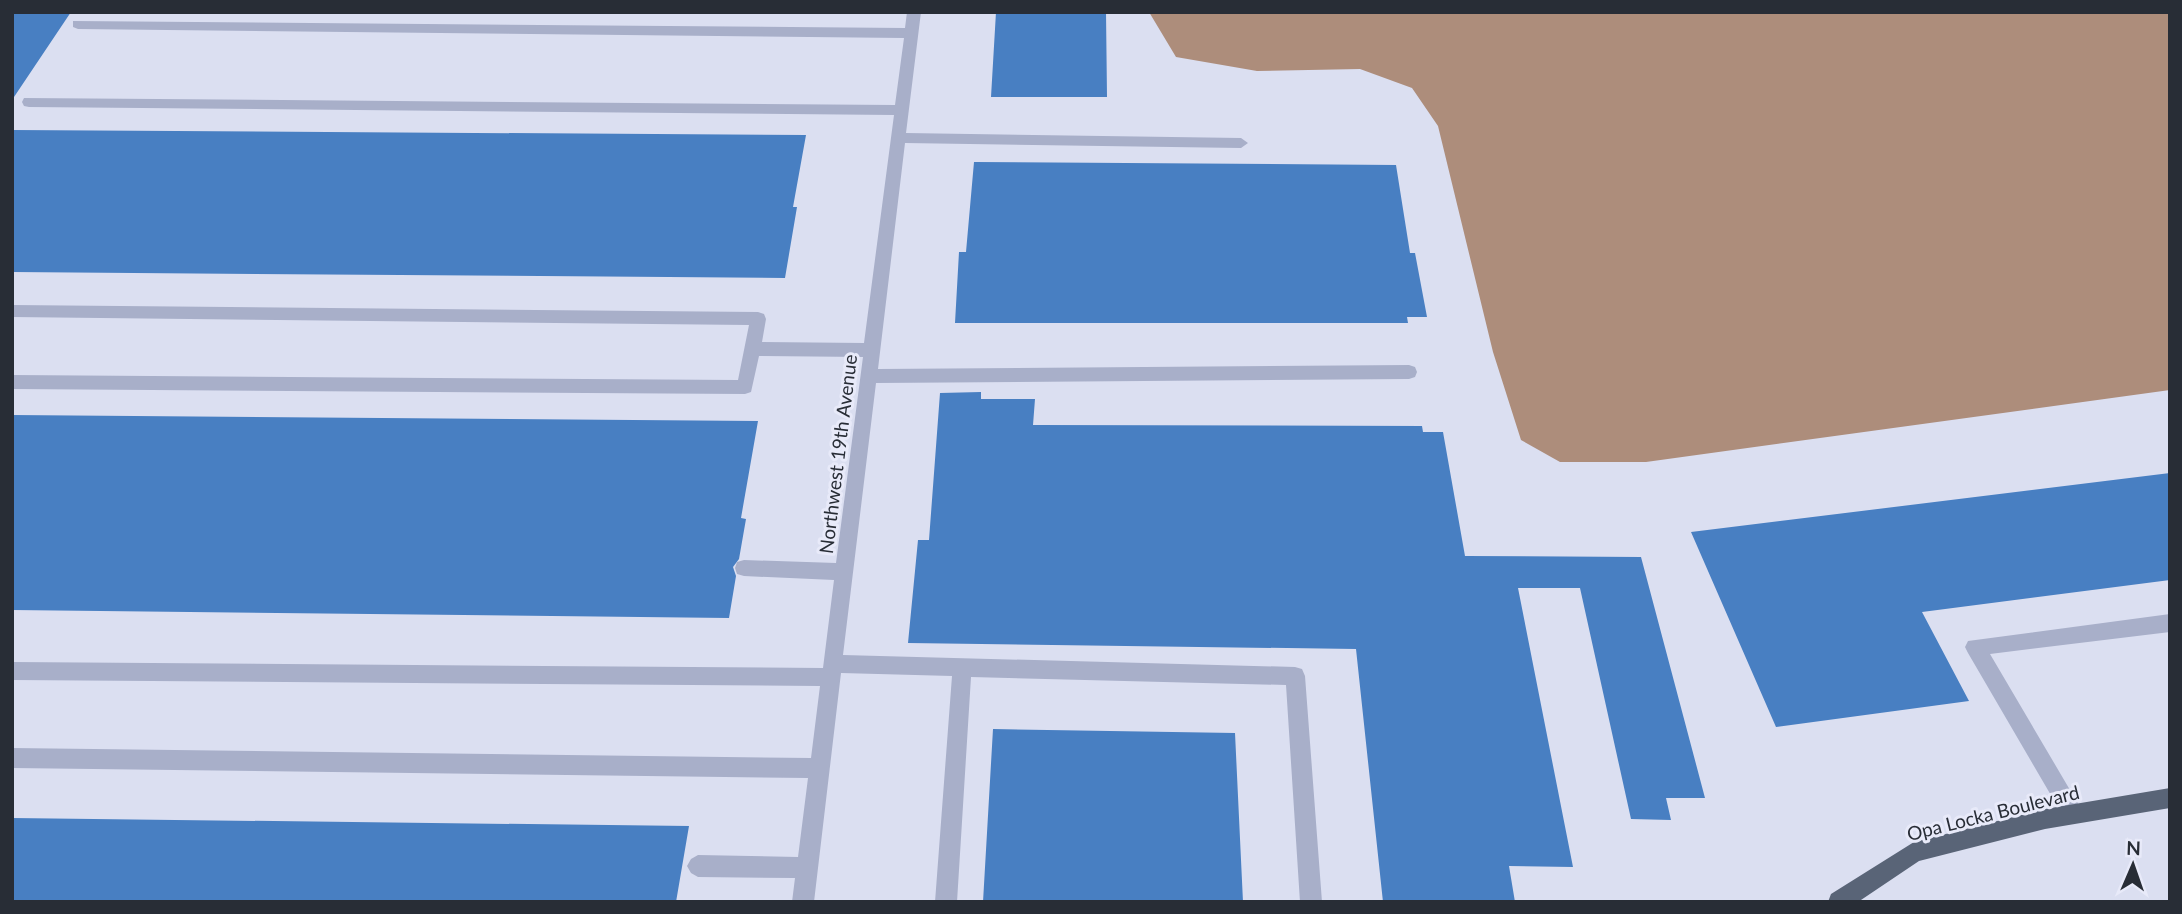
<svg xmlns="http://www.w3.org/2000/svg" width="2182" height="914" viewBox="0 0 2182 914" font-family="Lato,sans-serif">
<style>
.water{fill:#ad8d7b}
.building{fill:#487fc2}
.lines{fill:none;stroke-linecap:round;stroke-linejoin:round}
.minor{fill:#a8afc9;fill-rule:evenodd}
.major{fill:#596477;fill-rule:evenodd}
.labels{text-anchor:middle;stroke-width:6;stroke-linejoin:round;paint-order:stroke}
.street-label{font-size:19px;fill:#282d36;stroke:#e8eaf9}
</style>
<rect width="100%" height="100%" fill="#dbdff1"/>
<path class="water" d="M1149 12H2170V390L1646 462H1560L1521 440 1493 352 1438 126 1412 88 1360 69 1257 71 1176 57Z"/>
<path class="building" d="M12 12H71L12 100Z
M996 12H1106L1107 97H991Z
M12 130 806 135 793 207H797L785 278 12 272Z
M974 162 1396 165 1410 253H1415L1427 317H1407L1408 323H955L959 252H966Z
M981 392V399H1035L1033 425 1422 426 1423 432H1443L1465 556 1641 557 1705 798H1666L1671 820 1631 819 1580 588H1518L1573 867 1509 866 1515 902H1383L1356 649 908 643 918 540H929L940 393Z
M12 415 758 421 741 518 746 519 739 559 733 567 736 576 729 618 12 610Z
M2170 473V580L1922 612 1969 701 1776 727 1691 532Z
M993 729 1235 733 1243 902H983Z
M12 818 689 826 676 902H12Z"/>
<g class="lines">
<path class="minor" d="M907 12H921L906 133 1241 138 1248 143 1241 148 905 143 878 369 1409 365 1415 367 1417 372 1415 377 1409 379 876 383 843 655 1295 667 1302 669 1305 676 1322 902H1300L1286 685 971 677 957 902H935L952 676 841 673 814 902H792L795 878 698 877 691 873 687 866 691 859 698 855 798 857 808 778 12 768V748L811 758 820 686 12 680V662L823 668 834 580 744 576 737 574 735 568 737 562 744 560 836 563 863 357 759 356 751 392 745 394 12 389V375L738 380 749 325 12 317V305L758 312 764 314 766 319 762 342 864 343 894 115 29 107 24 106 22 102 24 98 895 105 904 38 78 29 73 27V21L905 28Z
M2170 614V632L1990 654 2080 807 2083 814 2080 821 2073 824 2066 821 1968 653 1965 647 1968 641Z"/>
<path class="major" d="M2170 788V808L2045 829 1919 861 1858 902H1828L1831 894 1914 842 2045 809Z"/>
</g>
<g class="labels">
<g class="street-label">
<text transform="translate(838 454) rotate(-83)" y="7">Northwest 19th Avenue</text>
<text transform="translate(1993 813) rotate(-14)" y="7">Opa Locka Boulevard</text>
</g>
</g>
<rect width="2182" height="914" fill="none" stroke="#282d36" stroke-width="28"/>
<g transform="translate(2133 865) rotate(2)" stroke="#e8eaf9" stroke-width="5" paint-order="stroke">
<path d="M0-5L12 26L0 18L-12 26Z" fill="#282d36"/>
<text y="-10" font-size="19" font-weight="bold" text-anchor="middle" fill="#282d36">N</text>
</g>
</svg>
